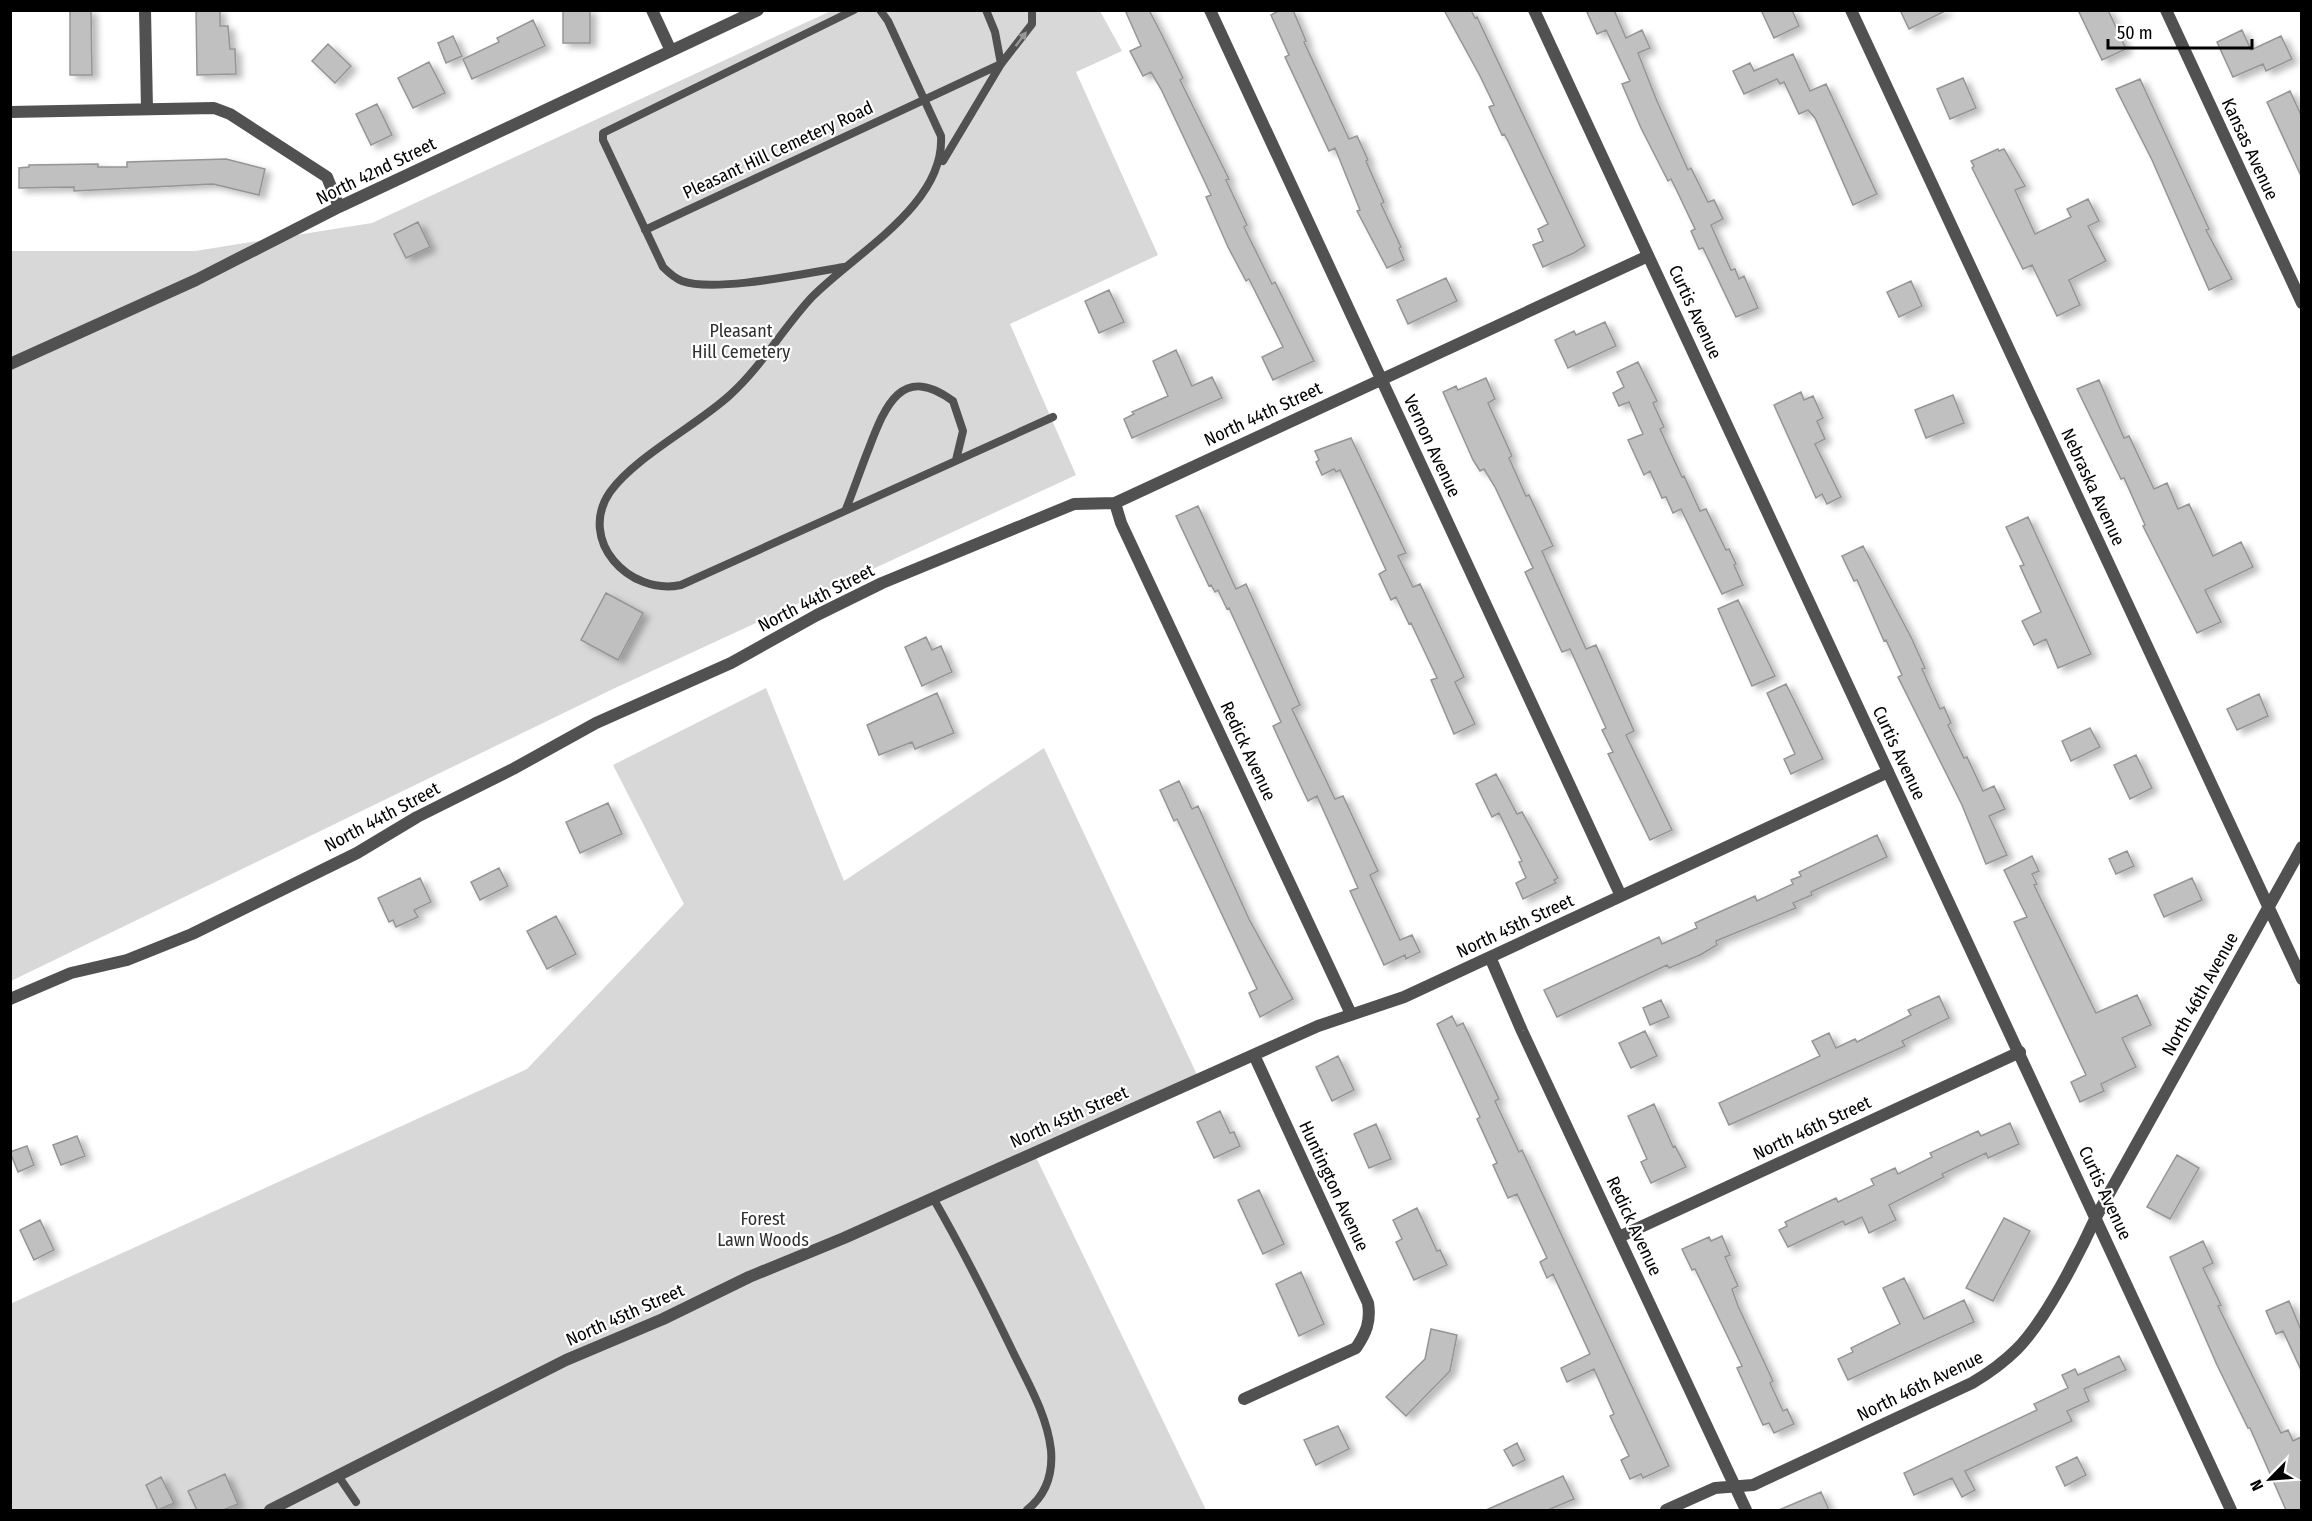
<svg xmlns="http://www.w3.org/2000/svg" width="2312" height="1521" viewBox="0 0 2312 1521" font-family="'Fira Sans Condensed',sans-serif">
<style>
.green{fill:#d8d8d8}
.building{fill:#c0c0c0;stroke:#959595;stroke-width:1.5;filter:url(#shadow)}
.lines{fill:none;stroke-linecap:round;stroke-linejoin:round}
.service{stroke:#515151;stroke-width:8}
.minor{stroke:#515151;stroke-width:12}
.tertiary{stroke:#515151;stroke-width:12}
.oneway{fill:#979797}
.labels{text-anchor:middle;stroke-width:4.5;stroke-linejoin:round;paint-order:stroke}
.street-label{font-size:18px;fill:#000;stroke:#fff}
.park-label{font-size:18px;fill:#2f2f2f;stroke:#fff}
</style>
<defs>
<filter id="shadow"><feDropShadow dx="6" dy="4" stdDeviation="3" flood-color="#0004"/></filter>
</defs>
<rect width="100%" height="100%" fill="#fff"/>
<path class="green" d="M831 11H1100L1122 51 1076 72 1158 255 1010 324 1076 475 613 689 11 981V251H195L372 223Z
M766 688 844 881 1044 748 1199 1079 1034 1153 1206 1510H11L10 1304 527 1069 684 904 613 765Z"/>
<path class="building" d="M70 10H91L92 75H70Z
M196 10H220V26H228L230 49H235L236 74 197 75Z
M563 10H590V43H563Z
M1125 10H1149L1162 35 1183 78 1180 80 1229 179 1226 180 1247 225 1244 227 1272 284 1275 282 1314 361 1273 380 1262 357 1283 347 1249 279 1246 281 1228 247 1206 197 1211 195 1161 89 1151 72 1143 76 1130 51 1141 46Z
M1280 10H1293L1306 41 1304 42 1349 139 1357 136 1368 160 1366 161 1384 202 1381 204 1401 247 1399 248 1404 260 1387 268 1357 211 1360 210 1335 148 1329 151 1285 57 1289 55 1271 15Z
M1444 10H1471L1475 18 1477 17 1585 246 1574 253 1543 267 1533 245 1543 241 1538 229 1548 224 1508 141 1504 134 1502 135 1489 107 1494 105 1480 76Z
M1586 10H1614L1626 38 1642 30 1650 48 1638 53 1657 101 1688 170 1691 168 1708 202 1714 200 1723 219 1711 225 1731 270 1735 269 1739 279 1744 276 1758 308 1736 317 1703 248 1699 249 1691 231 1695 229 1676 189 1671 179 1668 181 1641 128 1622 84 1630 81 1606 30 1597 34Z
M1761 10H1792L1799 26 1774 38Z
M1900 10H1947L1909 29Z
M2078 10H2108L2126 49 2102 60Z
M533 20 545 46 472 79 463 59 499 42 497 38Z
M2242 30 2251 50 2281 36 2292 59 2266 71 2263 64 2233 77 2217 42Z
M453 36 462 56 446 63 438 43Z
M328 44 351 66 335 83 312 61Z
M1793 54 1810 91 1826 84 1877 194 1853 205 1815 118 1808 110 1799 114 1784 82 1780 84 1777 79 1744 94 1733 71 1750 63 1754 71Z
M429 62 445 93 413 108 398 78Z
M1963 78 1976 108 1950 119 1937 89Z
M2140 79 2209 229 2206 230 2232 279 2209 290 2152 160 2116 89Z
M2290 91 2301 115V176L2267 102Z
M377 104 392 135 371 145 356 114Z
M1998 149 1999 151 2004 149 2025 186 2015 190 2035 234 2071 217 2067 209 2088 199 2099 221 2088 226 2106 261 2069 280 2080 305 2057 316 2032 265 2023 269 1972 168 1974 166 1971 161Z
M226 159 265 169 259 195 213 184 74 191V187L19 188V168L29 167V165L98 164V167H127V162Z
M418 222 430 247 406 258 394 234Z
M1446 278 1457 301 1408 324 1397 300Z
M1911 281 1922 306 1899 317 1887 292Z
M1109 290 1124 322 1099 333 1085 301Z
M1605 322 1616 346 1568 368 1555 340 1574 331 1576 335Z
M1176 350 1192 386 1212 377 1222 398 1132 438 1124 419 1134 414 1132 412 1168 396 1153 361Z
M1638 362 1657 401 1653 403 1664 427 1660 429 1682 477 1684 476 1700 511 1706 509 1726 550 1729 549 1736 564 1734 565 1743 585 1722 594 1681 509 1673 513 1666 497 1662 498 1650 471 1644 475 1628 440 1643 434 1629 402 1619 406 1613 393 1624 387 1617 372Z
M1486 378 1495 399 1488 403 1512 456 1509 458 1526 496 1529 495 1553 546 1542 551 1586 649 1596 645 1634 731 1626 735 1672 830 1650 840 1608 754 1613 752 1602 730 1606 728 1570 649 1562 652 1525 572 1533 568 1495 487 1484 469 1480 471 1473 460 1443 392 1456 386 1458 390Z
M2099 380 2124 438 2129 436 2154 489 2167 483 2178 509 2189 504 2213 556 2241 542 2253 567 2205 590 2221 622 2197 633 2147 534 2143 526 2145 525 2124 478 2121 479 2077 389Z
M1801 392 1804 400 1813 396 1823 418 1817 421 1825 439 1815 444 1841 497 1827 504 1822 494 1816 498 1774 405Z
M1953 395 1964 423 1926 438 1915 410Z
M1351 438 1406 553 1398 556 1413 587 1420 584 1464 677 1455 682 1475 724 1454 734 1431 680 1437 678 1411 623 1409 624 1396 597 1391 600 1379 574 1386 570 1340 470 1336 472 1334 469 1322 475 1316 462 1319 460 1315 451Z
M1198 506 1236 589 1246 584 1300 705 1292 709 1335 799 1343 796 1378 871 1370 875 1400 940 1412 935 1420 952 1406 959 1405 955 1384 965 1350 891 1358 888 1340 847 1317 796 1308 801 1297 778 1273 726 1281 722 1229 608 1227 609 1218 590 1215 592 1211 585 1209 586 1176 516Z
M2028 517 2091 654 2058 668 2046 639 2034 645 2022 621 2041 612 2020 566 2024 565 2006 527Z
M1863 546 1911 637 1925 668 1922 669 1940 709 1944 707 1951 723 1948 725 1964 758 1967 757 1983 791 1994 786 2005 809 1989 816 2007 855 1986 864 1962 805 1898 677 1902 675 1886 640 1884 641 1857 580 1854 581 1842 556Z
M606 593 643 613 618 660 581 640Z
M1738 600 1775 676 1752 686 1718 609Z
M926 637 932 650 941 646 952 672 922 686 905 647Z
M1786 684 1823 759 1791 774 1784 759 1795 754 1767 693Z
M937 693 954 733 915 749 912 742 879 755 867 725Z
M2259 694 2268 716 2237 730 2227 709Z
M2090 728 2100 747 2071 761 2062 741Z
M2136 755 2152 788 2130 799 2114 765Z
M1496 774 1517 814 1522 812 1558 878 1554 880 1556 883 1523 899 1516 883 1526 878 1519 862 1522 861 1499 813 1492 817 1476 784Z
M1179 781 1192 809 1198 806 1249 919 1293 999 1260 1017 1249 993 1257 989 1177 819 1174 821 1160 790Z
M608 803 622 834 580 853 566 822Z
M1877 835 1887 857 1811 892 1812 895 1793 903 1796 908 1716 941 1717 945 1700 955 1669 968 1667 965 1557 1017 1544 990 1659 937 1662 944 1697 928 1695 923 1755 896 1757 901 1793 884 1791 880 1801 876 1799 872Z
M2127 851 2134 866 2116 874 2109 859Z
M2032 856 2039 871 2032 874 2037 884 2034 885 2096 1013 2137 995 2151 1025 2122 1038 2136 1067 2101 1084 2104 1091 2080 1102 2071 1082 2086 1075 2014 922 2027 917 2004 870Z
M499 868 508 886 480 900 471 882Z
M420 878 431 902 414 910 418 917 396 927 393 920 389 922 378 898Z
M2192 878 2202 900 2164 917 2154 895Z
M556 916 576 954 547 969 527 931Z
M1939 996 1949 1018 1902 1041 1905 1046 1729 1125 1719 1103 1820 1056 1812 1041 1829 1033 1836 1048 1855 1039 1857 1042 1911 1015 1908 1010Z
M1661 1000 1669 1017 1650 1025 1643 1008Z
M1452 1016 1457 1026 1463 1023 1475 1048 1499 1099 1495 1101 1519 1152 1522 1150 1669 1466 1643 1478 1641 1474 1630 1479 1621 1460 1629 1456 1610 1416 1614 1414 1594 1369 1567 1382 1561 1368 1590 1354 1553 1274 1547 1278 1540 1262 1547 1258 1517 1194 1508 1198 1493 1165 1497 1163 1477 1119 1480 1117 1437 1024Z
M1645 1031 1657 1056 1631 1068 1619 1043Z
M1338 1056 1354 1090 1332 1101 1316 1067Z
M1654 1104 1673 1147 1675 1146 1686 1167 1651 1183 1641 1162 1647 1159 1628 1116Z
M1220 1111 1230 1133 1234 1132 1240 1146 1214 1158 1197 1122Z
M2010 1123 2019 1144 1988 1158 1986 1153 1942 1174 1944 1177 1889 1205 1896 1220 1869 1233 1862 1217 1845 1225 1843 1221 1788 1247 1779 1230 1787 1226 1785 1222 1836 1198 1838 1202 1874 1185 1871 1179 1895 1168 1898 1174 1932 1157 1930 1153 1978 1131 1981 1136Z
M1376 1124 1391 1159 1369 1168 1354 1134Z
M77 1136 85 1156 61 1165 53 1145Z
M27 1146 34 1165 18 1172 10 1152Z
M2177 1155 2199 1168 2170 1219 2147 1207Z
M1259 1190 1284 1244 1263 1254 1238 1200Z
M1417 1208 1437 1251 1440 1250 1447 1265 1414 1280 1396 1242 1402 1239 1393 1220Z
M2004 1218 2030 1231 1993 1301 1966 1288Z
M40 1220 54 1250 34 1260 20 1230Z
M1722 1236 1730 1255 1725 1257 1738 1286 1732 1289 1738 1306 1773 1381 1770 1383 1783 1411 1787 1409 1794 1424 1774 1433 1769 1423 1763 1425 1737 1368 1742 1366 1695 1269 1692 1270 1682 1249 1709 1237 1711 1241Z
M2203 1241 2213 1263 2203 1268 2221 1305 2218 1306 2261 1393 2281 1433 2288 1430 2293 1441 2301 1437V1510H2286L2250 1428H2248L2217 1365 2170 1257Z
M1301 1272 1324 1324 1299 1336 1276 1284Z
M1904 1278 1924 1319 1964 1300 1974 1322 1848 1380 1838 1359 1853 1352 1851 1348 1900 1324 1883 1288Z
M2289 1301 2301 1330V1370L2283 1331 2276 1334 2266 1311Z
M1431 1329 1457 1335 1450 1371 1406 1416 1386 1397 1425 1359Z
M2119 1356 2126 1370 2084 1389 2089 1401 2067 1411 2072 1421 1965 1471 1975 1490 1962 1497 1952 1478 1914 1495 1904 1473 2037 1410 2034 1404 2068 1388 2062 1375 2075 1369 2078 1375Z
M1338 1426 1349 1449 1316 1465 1304 1440Z
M1517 1443 1525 1460 1513 1466 1504 1450Z
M2077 1457 2086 1475 2065 1486 2056 1467Z
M225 1474 238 1504 223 1510H197L188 1491Z
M1563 1476 1574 1499 1548 1510H1486Z
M161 1477 174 1503 158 1510 146 1485Z
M1821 1492 1829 1510H1779Z"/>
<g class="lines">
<path class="service" d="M880 10 888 21 941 136C945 205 855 253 812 297 783 328 762 366 730 395 696 426 635 457 610 492 577 540 629 596 681 585L1053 417
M986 10 995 32 1001 64
M943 161 1001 64 1032 24V10
M645 230 1001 64
M844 267C807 273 715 293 682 281 674 278 668 272 663 267L603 140V133L854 10
M846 509C854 489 861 468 869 448 885 406 902 363 953 401L963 431 956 460
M933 1198C962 1248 988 1300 1013 1352 1028 1383 1047 1415 1051 1450 1053 1474 1046 1495 1027 1510
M339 1477 356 1502"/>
<path class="minor" d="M145 10 147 109
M652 10 671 51
M1210 10 1621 896
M1851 10 2302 979
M2166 10 2302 303
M10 112 214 108 230 114 327 177 339 207
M10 364 196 280 339 207 758 10
M1115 503 1121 523 1351 1014
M1490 957 1522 1031 1746 1510
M10 999 71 973 127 960 192 934 357 853 417 817 513 769 596 723 731 663 817 615 882 583 1074 504 1115 503 1648 256
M1619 1237 2020 1052
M1244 1399 1356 1348C1366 1333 1371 1322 1368 1303L1254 1055
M270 1510 566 1360 663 1319 749 1277 844 1238 1318 1026 1404 997 1888 772
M1666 1510 1715 1488 1753 1485 1972 1383C1989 1373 2003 1363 2017 1349 2045 1321 2079 1254 2096 1217L2302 847"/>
<path class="tertiary" d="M1534 10 2231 1510"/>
</g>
<defs><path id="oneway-solid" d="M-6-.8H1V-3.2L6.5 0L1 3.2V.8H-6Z" transform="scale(1.5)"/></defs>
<use class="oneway" href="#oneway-solid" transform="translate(1021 39) rotate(-53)"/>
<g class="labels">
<g class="street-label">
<text transform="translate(2250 149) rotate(65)" y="6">Kansas Avenue</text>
<text transform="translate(778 150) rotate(-25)" y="6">Pleasant Hill Cemetery Road</text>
<text transform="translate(376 171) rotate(-26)" y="6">North 42nd Street</text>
<text transform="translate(1695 312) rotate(65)" y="6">Curtis Avenue</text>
<text transform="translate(1263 414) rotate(-25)" y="6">North 44th Street</text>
<text transform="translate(1432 446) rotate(65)" y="6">Vernon Avenue</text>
<text transform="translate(2093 487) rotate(65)" y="6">Nebraska Avenue</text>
<text transform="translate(816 598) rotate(-27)" y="6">North 44th Street</text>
<text transform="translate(1248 751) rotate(65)" y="6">Redick Avenue</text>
<text transform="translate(1899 753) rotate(65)" y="6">Curtis Avenue</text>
<text transform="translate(382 817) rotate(-28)" y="6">North 44th Street</text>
<text transform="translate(1515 926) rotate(-25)" y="6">North 45th Street</text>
<text transform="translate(2200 994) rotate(-61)" y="6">North 46th Avenue</text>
<text transform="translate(1069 1117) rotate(-24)" y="6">North 45th Street</text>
<text transform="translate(1812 1128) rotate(-25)" y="6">North 46th Street</text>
<text transform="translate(1334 1186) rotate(65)" y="6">Huntington Avenue</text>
<text transform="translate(2105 1193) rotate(65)" y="6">Curtis Avenue</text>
<text transform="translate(1634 1226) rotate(65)" y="6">Redick Avenue</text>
<text transform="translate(625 1315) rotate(-24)" y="6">North 45th Street</text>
<text transform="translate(1920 1386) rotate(-26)" y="6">North 46th Avenue</text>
</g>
<g class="park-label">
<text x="741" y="337">Pleasant<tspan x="741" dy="21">Hill Cemetery</tspan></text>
<text x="763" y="1225">Forest<tspan x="763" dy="21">Lawn Woods</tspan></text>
</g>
</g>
<rect width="2312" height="1521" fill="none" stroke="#000000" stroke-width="24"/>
<g transform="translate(2270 1479) rotate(245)" stroke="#ffffff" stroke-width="4.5" paint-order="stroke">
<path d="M0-4.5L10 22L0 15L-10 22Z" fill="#000000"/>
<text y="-9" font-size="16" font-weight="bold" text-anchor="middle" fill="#000000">N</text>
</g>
<path d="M2108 39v9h144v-9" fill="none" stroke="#000000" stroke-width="3"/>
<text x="2117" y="39" font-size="18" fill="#000000" stroke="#ffffff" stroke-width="4.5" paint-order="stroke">50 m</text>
</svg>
